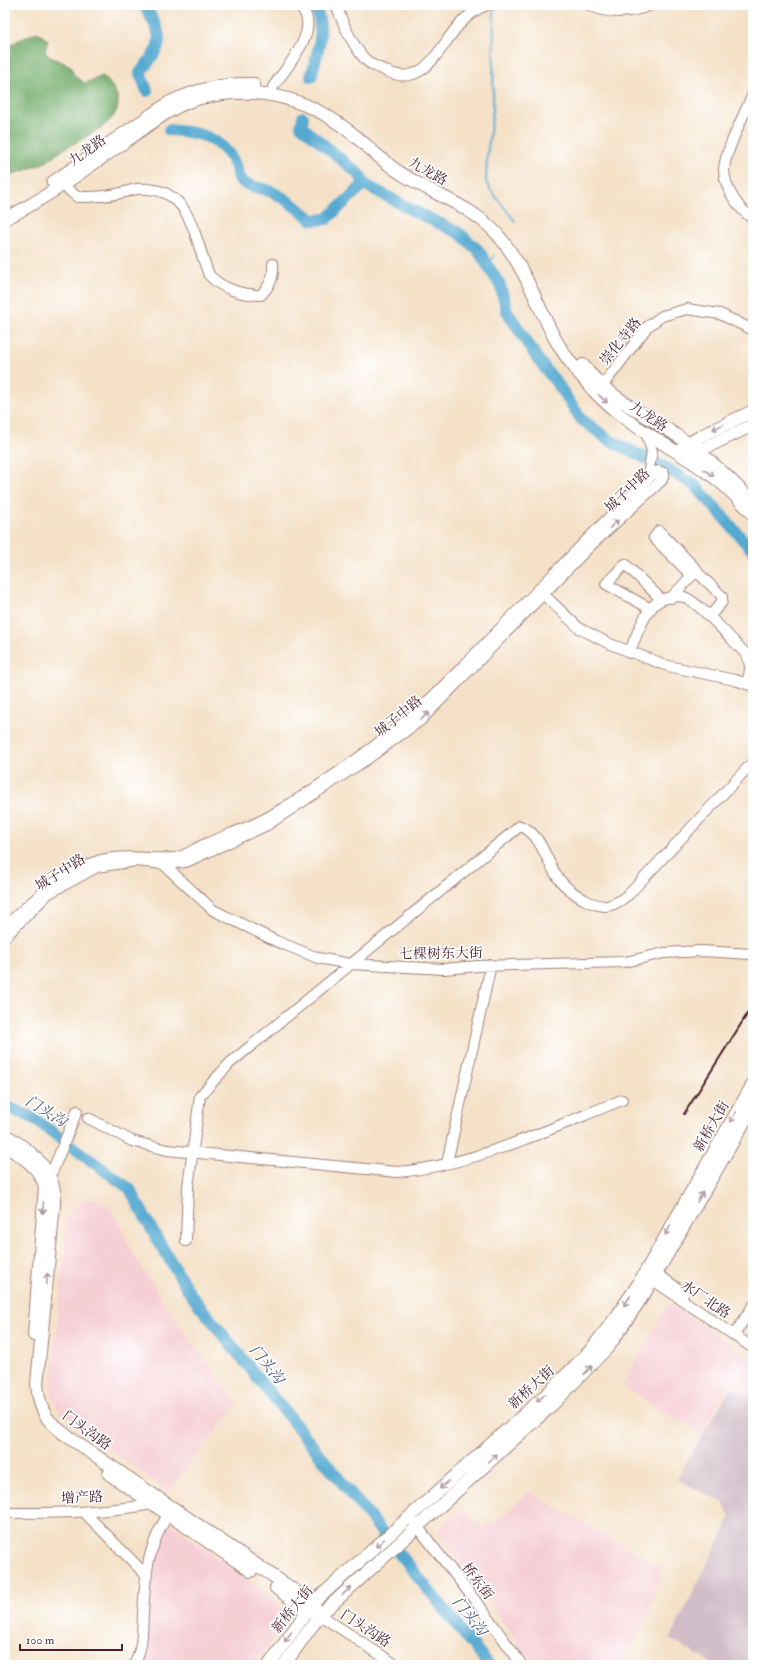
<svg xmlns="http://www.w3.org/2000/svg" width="758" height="1670" viewBox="0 0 758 1670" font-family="'IM FELL Double Pica','Noto Serif SC',serif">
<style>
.built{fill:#f6cfd5}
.industrial{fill:#d1bdc8}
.forest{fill:#71aa69;stroke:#5e644a}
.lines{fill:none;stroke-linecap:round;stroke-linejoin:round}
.stream{stroke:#54a9d0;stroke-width:2}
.river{stroke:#54a9d0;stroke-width:12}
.minor-casing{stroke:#9f8079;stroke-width:12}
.major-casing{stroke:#9f8079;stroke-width:14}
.minor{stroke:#fff;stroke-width:10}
.major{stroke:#fff;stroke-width:12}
.rail{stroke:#4a1f2b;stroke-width:2}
.oneway{stroke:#ae9aa0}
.labels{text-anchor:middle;stroke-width:3.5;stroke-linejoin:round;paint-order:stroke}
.street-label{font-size:14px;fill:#4a1f2b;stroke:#fff}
.water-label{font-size:15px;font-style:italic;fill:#4e5d75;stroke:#fff}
</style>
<rect width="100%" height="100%" fill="#fff"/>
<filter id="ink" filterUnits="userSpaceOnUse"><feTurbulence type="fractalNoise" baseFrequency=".025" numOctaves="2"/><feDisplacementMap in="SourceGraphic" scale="8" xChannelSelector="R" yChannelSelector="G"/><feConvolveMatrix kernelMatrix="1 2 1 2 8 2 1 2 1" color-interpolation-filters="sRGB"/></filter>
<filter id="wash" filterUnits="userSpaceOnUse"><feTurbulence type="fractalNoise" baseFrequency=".012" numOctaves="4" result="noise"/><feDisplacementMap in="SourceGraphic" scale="16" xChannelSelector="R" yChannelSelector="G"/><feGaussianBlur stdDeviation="0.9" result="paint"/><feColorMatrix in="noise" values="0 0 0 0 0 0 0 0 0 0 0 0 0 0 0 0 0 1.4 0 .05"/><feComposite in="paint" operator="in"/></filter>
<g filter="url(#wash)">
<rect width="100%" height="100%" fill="#f4e1c7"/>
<path class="built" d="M94 1198 112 1210 134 1255 165 1305 237 1404 168 1492 74 1423 57 1408 51 1393 67 1216 80 1202Z
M669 1303 753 1360V1394L731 1383 701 1434 622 1386Z
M529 1492 662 1568 641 1634 632 1644 624 1665H534L437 1531 463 1508 483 1527 491 1522 494 1525Z
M170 1523 282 1605 287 1620 254 1665H140L144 1657 152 1565 158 1543Z"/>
<path class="industrial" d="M732 1386 753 1397V1665H715L670 1639 730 1518 724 1503 676 1479Z"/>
<path class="forest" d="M37 32 48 40 45 52C53 60 61 61 71 66L74 76 85 83 103 76C112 85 121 96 117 109 113 126 78 140 64 149 58 153 52 158 46 162 33 168 19 173 5 176V50L17 41Z"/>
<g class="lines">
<path class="stream" d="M494 9 493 109 487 157 486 182 492 192 515 221
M488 266 494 256"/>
<path class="river" d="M144 5C165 40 164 42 140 73L147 91
M311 77C318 48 326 35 315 5
M303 117 301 126 360 175 364 184 412 210 459 233 478 250 500 285 507 311 537 358 559 386 581 419 609 440 664 467 695 485 753 551
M169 130C197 132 220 135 234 163 238 170 236 178 243 182 251 188 263 188 272 192 287 199 299 209 312 220L327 219 364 184
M5 1106 33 1118 130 1189 153 1232 191 1295 489 1665"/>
</g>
</g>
<g filter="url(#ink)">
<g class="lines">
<defs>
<path id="minor" d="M336 5C342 21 354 49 367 61 371 65 380 68 386 71 424 89 438 49 458 26 466 17 475 9 487 5
M589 5C609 15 631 13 651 5
M273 87C287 66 325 26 298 5
M753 94C746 111 724 153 724 170 725 190 738 208 753 219
M63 185 77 197C90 197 103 197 116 194 123 193 130 190 137 189 192 185 193 236 209 275 222 289 242 295 261 295 270 285 274 278 273 264
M603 385 647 327 662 316 687 309 720 314 753 330
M646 433 652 451 647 480
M696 571 722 596V602L709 617
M539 590 579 628 610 644 668 666 735 680 753 686
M671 598 696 571 697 570 659 531 654 538 692 576
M651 609 606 584 625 564 662 600
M629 653C635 640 644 612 655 604 662 598 675 595 684 597 698 601 733 641 745 653 752 665 751 671 746 684
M161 862 213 910 276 941 318 958 350 964 444 969 478 966 625 962 664 953 702 951 751 954 753 952
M5 927C32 900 67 868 105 859 128 854 151 860 174 858 184 857 194 849 203 845 226 835 249 828 270 816 316 789 366 754 407 720 432 699 454 675 477 652 536 593 592 533 652 475L658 471 664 473 662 480 590 546 421 720 370 757 267 825 186 862 163 864 136 861 97 867 49 893 5 937
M88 1118 132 1141 167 1150 397 1172C475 1165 549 1129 622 1100
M447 1163 491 965
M43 1180 53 1170 77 1111
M186 1241 188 1187 200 1096 230 1063 520 826C541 832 546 862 559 879 565 887 576 895 585 900 605 910 613 907 629 894L753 762
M650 1269 684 1293
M647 1276 753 1348
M734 1335 753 1306
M84 1512 147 1576
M5 1513C54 1513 104 1513 152 1504L155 1499
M413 1521 481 1608 522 1665
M320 1615 396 1665
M134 1665C143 1649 142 1632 143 1614 145 1577 147 1547 168 1515"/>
<path id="major" d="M53 182 170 102C198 89 223 83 254 84
M5 219C48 197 87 168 126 141 149 125 174 104 201 98 258 84 308 97 354 135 370 148 384 163 402 174 435 196 477 207 502 240 525 269 537 304 554 337 564 356 580 375 594 391 628 428 675 447 715 478 729 488 741 502 753 514
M583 365C610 401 654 418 689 444 712 461 732 481 753 502
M683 447 701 436 753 411
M692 454 753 425
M5 1135C24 1146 47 1163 53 1186 55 1191 54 1198 54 1204L37 1384C40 1415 47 1421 71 1439L313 1603 317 1609
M5 1146C22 1156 39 1167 45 1186L34 1335
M109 1474 251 1571
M276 1588 307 1611 314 1613
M269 1665 313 1603 547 1394 590 1351 617 1316 639 1283 753 1084
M284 1665 320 1615 554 1403 609 1346 646 1291 753 1107"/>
</defs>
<use href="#minor" class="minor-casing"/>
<use href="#major" class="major-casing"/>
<use href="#minor" class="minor"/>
<use href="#major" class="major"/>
<path class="rail" d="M684 1114 753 1005"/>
</g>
<defs><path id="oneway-shaft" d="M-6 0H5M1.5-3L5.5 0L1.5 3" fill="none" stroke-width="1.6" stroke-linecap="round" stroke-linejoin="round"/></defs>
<g class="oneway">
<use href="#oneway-shaft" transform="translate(603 399) rotate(43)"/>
<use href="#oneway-shaft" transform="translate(718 427) rotate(154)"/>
<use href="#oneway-shaft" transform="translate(709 473) rotate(34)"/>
<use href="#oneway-shaft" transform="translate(614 524) rotate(-43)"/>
<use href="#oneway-shaft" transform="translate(425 716) rotate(-44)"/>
<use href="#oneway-shaft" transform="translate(733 1117) rotate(120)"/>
<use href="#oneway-shaft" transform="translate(700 1197) rotate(-60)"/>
<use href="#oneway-shaft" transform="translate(43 1208) rotate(94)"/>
<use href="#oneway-shaft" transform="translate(668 1230) rotate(120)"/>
<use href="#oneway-shaft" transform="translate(47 1279) rotate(-85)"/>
<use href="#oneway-shaft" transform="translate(627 1301) rotate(123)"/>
<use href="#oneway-shaft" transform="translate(588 1370) rotate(-47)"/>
<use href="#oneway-shaft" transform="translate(541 1398) rotate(138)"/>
<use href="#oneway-shaft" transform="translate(493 1458) rotate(-42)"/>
<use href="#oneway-shaft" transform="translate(444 1485) rotate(138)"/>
<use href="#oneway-shaft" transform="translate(380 1543) rotate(138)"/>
<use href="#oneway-shaft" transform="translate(347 1591) rotate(-41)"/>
<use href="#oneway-shaft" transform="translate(288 1637) rotate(124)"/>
</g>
</g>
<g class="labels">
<g class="street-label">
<text transform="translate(87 150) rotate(-35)" y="5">九龙路</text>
<text transform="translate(428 171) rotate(29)" y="5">九龙路</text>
<text transform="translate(620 341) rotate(-51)" y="5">崇化寺路</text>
<text transform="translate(649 416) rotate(34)" y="5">九龙路</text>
<text transform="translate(627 490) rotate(-44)" y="5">城子中路</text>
<text transform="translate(398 716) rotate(-39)" y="5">城子中路</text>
<text transform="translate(60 872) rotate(-32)" y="5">城子中路</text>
<text transform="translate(441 953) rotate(-1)" y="5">七棵树东大街</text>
<text transform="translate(711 1126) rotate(-60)" y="5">新桥大街</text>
<text transform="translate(706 1299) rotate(34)" y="5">水厂北路</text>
<text transform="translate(531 1387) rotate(-42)" y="5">新桥大街</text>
<text transform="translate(87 1430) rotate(36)" y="5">门头沟路</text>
<text transform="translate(82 1497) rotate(-3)" y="5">增产路</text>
<text transform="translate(478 1581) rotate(53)" y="5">桥东街</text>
<text transform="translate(292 1609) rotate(-51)" y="5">新桥大街</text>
<text transform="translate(366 1628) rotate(33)" y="5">门头沟路</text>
</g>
<g class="water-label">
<text transform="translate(46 1111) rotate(31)" y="5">门头沟</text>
<text transform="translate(267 1364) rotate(51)" y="5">门头沟</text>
<text transform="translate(470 1616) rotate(51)" y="5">门头沟</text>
</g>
</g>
<rect width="758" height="1670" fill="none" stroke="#fff" stroke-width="20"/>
<path d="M20 1644v6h102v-6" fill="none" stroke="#4a1f2b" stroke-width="2"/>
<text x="26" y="1644" font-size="12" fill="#4a1f2b" stroke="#ffffff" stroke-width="3" paint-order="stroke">100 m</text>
</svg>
